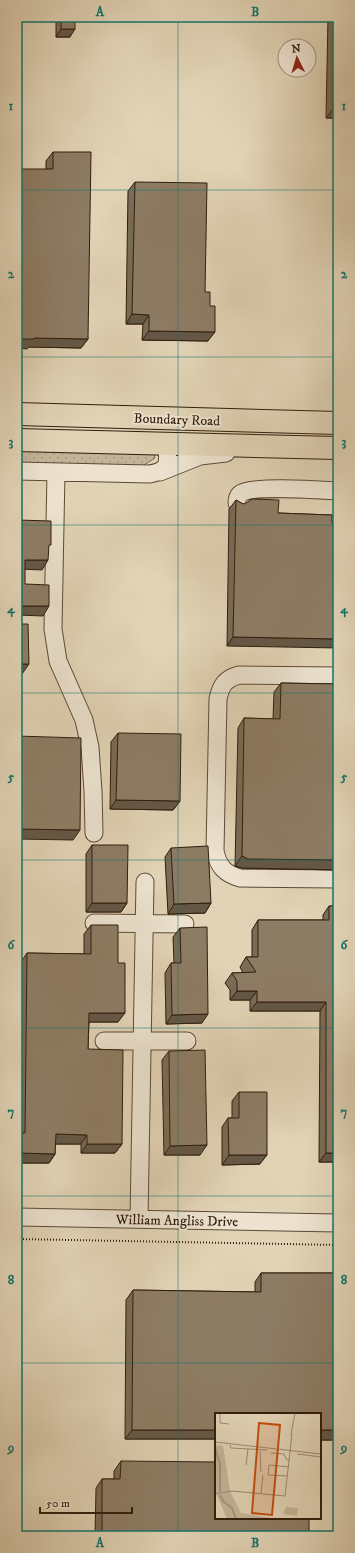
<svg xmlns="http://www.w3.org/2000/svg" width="355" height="1553" viewBox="0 0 355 1553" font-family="'IM FELL DW Pica',serif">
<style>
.grass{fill:url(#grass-dots);stroke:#7a6852}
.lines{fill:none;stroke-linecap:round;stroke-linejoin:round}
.minor-casing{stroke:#5d4a36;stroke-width:19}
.major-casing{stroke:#311d0c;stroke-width:24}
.path{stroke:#311d0c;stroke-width:2;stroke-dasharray:1 2;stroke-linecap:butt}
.minor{stroke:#ece2cf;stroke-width:17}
.major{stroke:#e1d3b5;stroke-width:22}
.wall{fill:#796b56;stroke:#311d0c}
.shaded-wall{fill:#635746;stroke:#311d0c}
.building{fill:#8d7c64;stroke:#311d0c}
.grid{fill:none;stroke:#0f766e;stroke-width:1;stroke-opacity:0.55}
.labels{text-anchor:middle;stroke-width:4;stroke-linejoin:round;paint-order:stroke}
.street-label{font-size:14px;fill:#311d0c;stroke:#ece2cf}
.inset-river{fill:none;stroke:#a5957c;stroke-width:2}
.inset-road{fill:none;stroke:#9b8a71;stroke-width:1}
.view{fill:#c34d0c;fill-opacity:0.15;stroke:#c34d0c;stroke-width:2}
.inset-edge{fill:none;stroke:#311d0c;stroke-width:2}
.neatline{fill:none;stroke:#0f766e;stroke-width:1.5}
.grid-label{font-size:13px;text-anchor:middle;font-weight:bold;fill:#0f766e}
</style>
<defs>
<pattern id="grass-dots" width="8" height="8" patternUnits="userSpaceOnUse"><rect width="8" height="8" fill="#c3b498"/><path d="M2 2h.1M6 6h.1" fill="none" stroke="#a89a82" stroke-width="1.8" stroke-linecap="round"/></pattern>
</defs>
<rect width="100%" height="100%" fill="#e1d3b5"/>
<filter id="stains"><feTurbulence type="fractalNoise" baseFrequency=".005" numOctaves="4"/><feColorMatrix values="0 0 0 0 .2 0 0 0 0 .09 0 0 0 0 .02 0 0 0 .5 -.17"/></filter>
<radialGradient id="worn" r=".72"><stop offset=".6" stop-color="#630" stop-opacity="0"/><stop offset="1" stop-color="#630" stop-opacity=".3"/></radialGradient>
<path class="grass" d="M17 445 153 451 155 458 144 465 139 466 17 464Z"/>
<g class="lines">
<defs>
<path id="minor" d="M17 471 149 474C170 471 169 462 166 444
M56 472 53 629 58 661 84 720 90 747 93 791 94 833
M160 472 200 456 226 453
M237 503C237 500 237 497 240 494 250 485 321 490 338 491
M338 676 239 675C225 679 221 685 218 699L215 851C218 866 225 874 240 878L338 879
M94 923 185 924
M104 1041H187
M17 1217 338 1223
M139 1219 145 882"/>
<path id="major" d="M17 414 338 423
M17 440 338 448"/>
</defs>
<use href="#minor" class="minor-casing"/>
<use href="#major" class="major-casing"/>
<path class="path" d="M17 1239 338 1245"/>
<use href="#minor" class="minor"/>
<use href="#major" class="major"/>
</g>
<path class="wall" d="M56 17H75L70 37H56Z
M328 17H338V118H326Z
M53 152 88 339 81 348 29 347 27 349 46 169V161Z
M135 182 205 292 208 341 142 340 143 324H126L128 191Z
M236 500 243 504 278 513 332 515 227 646 229 509Z
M281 683 338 684V870L242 868 235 866 238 728 244 718 273 719 274 692Z
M118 733 180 801 173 810 110 809 111 742Z
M92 845 127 903 121 912H86V854Z
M171 848 211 903 205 913 168 914 165 857Z
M329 906H338V1162H319L320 1011H250V1000H230V990L225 983 232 973H243L240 967 246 957H252V930L258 920H323V915Z
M91 925 118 963V1022H89L88 1049 122 1144 115 1153H81V1144H55V1154L49 1163H17V1133H19L20 963 27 953 84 954V934Z
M180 928 202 1023 166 1024 165 973 171 963H174L173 937Z
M169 1051 200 1155H164L162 1060Z
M239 1092 260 1164 222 1165V1127L228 1118H232V1101Z
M261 1273H338V1440H320L216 1414V1439H125L126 1300 133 1290 255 1292V1282Z
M121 1461 309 1536H95L96 1488 102 1479H114V1471Z"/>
<path class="shaded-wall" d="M61 29H75L70 37H56Z
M333 109H338V118H326Z
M132 314 149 315 143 324H126Z
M149 331 215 332 208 341 142 340Z
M34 338 88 339 81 348 29 347 27 349 17 348V339Z
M25 560H48L42 570 19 569Z
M19 606H49L43 616 17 615Z
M233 637 338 639V648L227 646Z
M17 664H29L22 674H17Z
M116 800 180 801 173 810 110 809Z
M17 829 80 830 73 840 17 839Z
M242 856 338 860V870L242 868 235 866Z
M92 903H127L121 912H86Z
M211 903 205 913 168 914 174 904Z
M237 991H257L250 1000H230Z
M257 1002H326L320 1011H250Z
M89 1013H125L118 1022H82Z
M208 1014 202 1023 166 1024 172 1015Z
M56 1134 87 1135 81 1144H49Z
M87 1144H122L115 1153H81Z
M207 1145 200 1155H164L170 1146Z
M17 1153 55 1154 49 1163H17Z
M326 1153H338V1162H319Z
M229 1155H267L260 1164 222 1165Z
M132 1430H216V1439H125Z
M320 1430H338V1440H320Z"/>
<path class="building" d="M61 17H75V29H61Z
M334 17H338V109H333Z
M53 152H91L88 339 34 338V339H17V169H53Z
M135 182 207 183 205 292H210V306H215V332L149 331V315L132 314Z
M252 499 279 500 278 513 332 515V523H338V639L233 637 236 500 243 504 248 502Z
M17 520 51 521V545H49L48 560H25V584L49 585V606H19L18 624H28L29 664H17Z
M281 683 338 684V860L248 859 242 856 244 718 280 719Z
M118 733 181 734 180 801 116 800Z
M17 736 81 738 80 830 17 829Z
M92 845H128L127 903H92Z
M208 846 211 903 174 904 171 848Z
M329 906H338V1153H326V1002H257V991H237V981L232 973 256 972 246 957H258V920H329Z
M91 925H118V963H125V1013H89L88 1049 123 1050 122 1144H87V1135L56 1134 55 1154 17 1153V1133H25L27 953 91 954Z
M207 927 208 1014 172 1015 171 963H181L180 928Z
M205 1050 207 1145 170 1146 169 1051Z
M239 1092H267V1155H229L228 1118H239Z
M261 1273H338V1430H320V1414H216V1430H132L133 1290 261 1292Z
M121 1461 216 1462V1518H309V1536H102V1479H120Z"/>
<path class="grid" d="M178 17V1536M17 190H338M17 357H338M17 525H338M17 693H338M17 860H338M17 1028H338M17 1196H338M17 1363H338"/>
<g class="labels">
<g class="street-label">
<text transform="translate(177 419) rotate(2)" y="5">Boundary Road</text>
<text transform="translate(177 1220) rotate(1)" y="5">William Angliss Drive</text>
</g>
</g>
<g transform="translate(215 1413)">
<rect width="106" height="106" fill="#e1d3b5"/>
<path d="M0 32 8 33 15 78 26 100 63 106H12L1 80Z" fill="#c3b498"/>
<path d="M71 94 83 95 82 103 68 101Z" fill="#c3b498"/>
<path class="inset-river" d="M0 35 5 51V79M5 82 8 88 17 95 21 106"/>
<path class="inset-road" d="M5 0V10L14 11M76 22 80 0M0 29 106 41M15 32 16 35 52 37M45 38 46 59M56 40 69 41 71 46 75 47M82 41 106 44M31 52 33 36M73 63 53 62 54 52 74 54M0 81 17 78 70 83 77 21M46 81 48 62"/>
<path class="view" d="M44 10 65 12 57 102 37 100Z"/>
<rect width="106" height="106" class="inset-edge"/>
</g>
<rect width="355" height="1553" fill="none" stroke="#e1d3b5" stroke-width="44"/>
<g transform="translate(297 58) rotate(355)"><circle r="19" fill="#ece2cf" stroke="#a19381"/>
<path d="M0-3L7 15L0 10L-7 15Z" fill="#8f2418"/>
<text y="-6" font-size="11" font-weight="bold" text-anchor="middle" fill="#311d0c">N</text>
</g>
<path d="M40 1507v6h92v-6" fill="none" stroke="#311d0c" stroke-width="2"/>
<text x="46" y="1507" font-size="12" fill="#311d0c" stroke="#ece2cf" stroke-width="3" paint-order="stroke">50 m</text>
<rect x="22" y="22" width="311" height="1509" class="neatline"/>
<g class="grid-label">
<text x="100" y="16">A</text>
<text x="255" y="16">B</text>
<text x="11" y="110">1</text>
<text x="344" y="110">1</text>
<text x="11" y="278">2</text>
<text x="344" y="278">2</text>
<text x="11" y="446">3</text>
<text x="344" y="446">3</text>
<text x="11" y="613">4</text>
<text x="344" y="613">4</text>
<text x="11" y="781">5</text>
<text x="344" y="781">5</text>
<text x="11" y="949">6</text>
<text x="344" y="949">6</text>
<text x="11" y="1116">7</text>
<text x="344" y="1116">7</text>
<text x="11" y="1284">8</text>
<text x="344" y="1284">8</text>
<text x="11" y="1452">9</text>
<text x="344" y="1452">9</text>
<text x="100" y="1547">A</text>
<text x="255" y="1547">B</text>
</g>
<rect width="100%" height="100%" filter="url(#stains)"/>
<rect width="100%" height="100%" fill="url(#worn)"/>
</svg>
